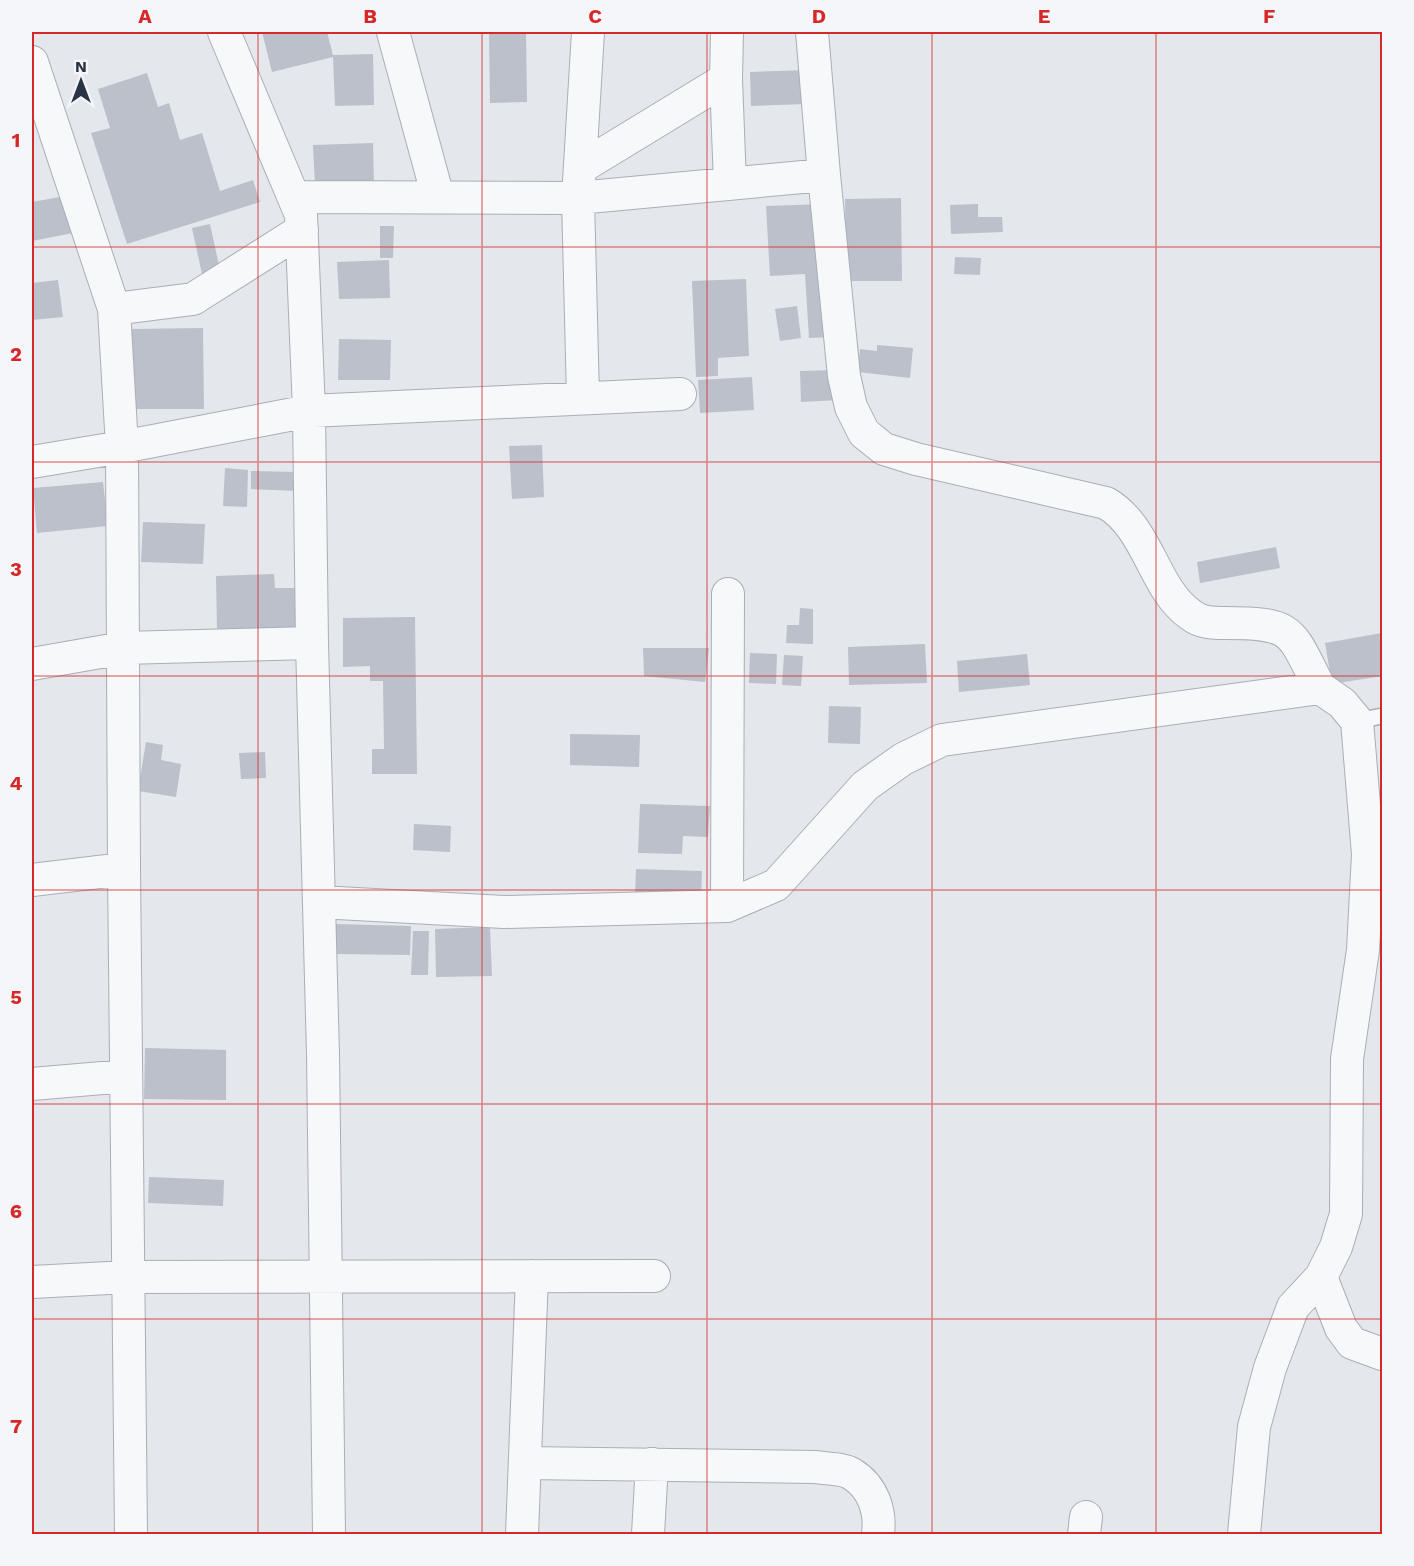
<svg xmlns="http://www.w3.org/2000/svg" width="1414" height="1566" viewBox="0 0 1414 1566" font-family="'Work Sans',sans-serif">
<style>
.building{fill:#bbc0ca}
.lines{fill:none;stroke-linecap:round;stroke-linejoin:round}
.lane-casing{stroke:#a9aeb7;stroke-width:18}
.street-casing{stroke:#a9aeb7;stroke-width:34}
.lane{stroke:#f7f8fa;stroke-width:15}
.street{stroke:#f7f8fa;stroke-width:32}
.grid{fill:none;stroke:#d62828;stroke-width:1.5;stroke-opacity:0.55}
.neatline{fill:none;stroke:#d62828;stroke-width:2}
.grid-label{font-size:20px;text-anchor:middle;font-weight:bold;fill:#d62828}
</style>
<rect width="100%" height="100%" fill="#e4e7ec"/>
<path class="building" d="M262 32H327L333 55 373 54 374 105 335 106 333 57 272 72Z
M489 32H526L527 102 490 103Z
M806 70 807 104 751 106 750 72Z
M147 73 158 107 169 103 180 140 202 133 220 191 253 180 260 202 127 244 91 133 110 128 98 89Z
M373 143 374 184 315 186 313 145Z
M71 195 78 232 32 241V202Z
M901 198 902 281H846L845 199Z
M823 204 831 337 809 338 805 274 770 276 766 206Z
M978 204V217H1002L1003 232 951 234 950 205Z
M210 224 220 270 202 274 192 228Z
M380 226H394L393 258H380Z
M955 257 981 258 980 275 954 274Z
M389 260 390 298 339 299 337 262Z
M746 279 749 356 718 358V376L696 377 692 281Z
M58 280 63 317 32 320V283Z
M797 306 801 338 780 341 775 309Z
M203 328 204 409H131L130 329Z
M339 339 391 340 390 380H338Z
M877 345 913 348 910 378 858 372 860 349 877 351Z
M837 370 839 400 801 402 800 371Z
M752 377 754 410 700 413 698 380Z
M542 445 544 497 512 499 509 446Z
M225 468 248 470 247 507 223 506Z
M251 471 298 472V491L251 489Z
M103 482 108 526 37 533 33 488Z
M143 522 205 524 203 564 141 562Z
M1276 547 1280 568 1200 583 1197 562Z
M274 574 275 588H296L297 628 217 630 216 576Z
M800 608 813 609V644L786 643 787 625H799Z
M415 617 417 774H372V749H384L383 681H370V666L343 667V618Z
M1382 633V676L1332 684 1325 643Z
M925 644 927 683 849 685 848 647Z
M643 648H709L705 682 644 676Z
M750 653 777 654 776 684 749 683Z
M1027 654 1030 685 959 692 957 661Z
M784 655 803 656 801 686 782 685Z
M829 706 861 707 860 744 828 743Z
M570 734 640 735 639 767 570 765Z
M146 742 163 745 161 760 181 764 176 797 138 791Z
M265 752 266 778 241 779 239 753Z
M640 804 710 806 708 837 683 836 682 854 638 853Z
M414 824 451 826 450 852 413 850Z
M636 869 702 871 701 899 635 896Z
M335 924 411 926 410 955 334 954Z
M490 927 492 976 436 977 435 929Z
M413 931H429L428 975H411Z
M145 1048 226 1050V1100L144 1099Z
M149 1177 224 1180 223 1206 148 1203Z"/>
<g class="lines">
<defs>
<path id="lane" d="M1357 721 1382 716"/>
<path id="street" d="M224 32 301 215 309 411 312 643 323 1054 329 1534
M393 32 438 197
M727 32 726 79 730 184
M812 32 824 175 844 376 851 407 864 433 884 449 916 459 1106 503C1149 528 1153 589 1191 615 1201 623 1213 623 1226 623 1296 623 1290 631 1320 688
M32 62 114 309 122 447 124 869 131 1534
M580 168 726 79
M294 197 578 198 824 175
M114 309 193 299 302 230
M583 398 578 198 588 32
M32 462 122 447 309 411 680 394
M32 664 123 648 312 643
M32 880 124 869
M319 902 504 912 727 906 776 885 865 786 903 759 942 740 1320 688 1342 703 1357 721 1368 854 1363 950 1347 1059 1346 1214 1336 1247 1321 1277 1293 1307 1270 1368 1254 1427 1244 1534
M727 906 728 594
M32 1084 126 1076
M1321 1277 1341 1328 1352 1343 1382 1354
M32 1282 128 1277 654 1276
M525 1463 816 1467C826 1469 843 1468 852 1474 873 1487 881 1511 878 1534
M522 1534 532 1276
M648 1534 652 1464
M1084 1534 1086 1517"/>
</defs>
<use href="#lane" class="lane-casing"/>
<use href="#street" class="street-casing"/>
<use href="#lane" class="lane"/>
<use href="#street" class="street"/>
</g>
<path class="grid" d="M258 32V1534M482 32V1534M707 32V1534M932 32V1534M1156 32V1534M32 247H1382M32 462H1382M32 676H1382M32 890H1382M32 1104H1382M32 1319H1382"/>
<rect width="1414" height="1566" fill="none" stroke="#f4f6f9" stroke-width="66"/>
<g transform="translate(81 81)" stroke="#f4f6f9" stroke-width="4.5" paint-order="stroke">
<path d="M0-4.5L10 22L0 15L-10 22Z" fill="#2b3445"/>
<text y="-9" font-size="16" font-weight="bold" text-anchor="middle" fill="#2b3445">N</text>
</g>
<rect x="33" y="33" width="1348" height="1500" class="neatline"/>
<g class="grid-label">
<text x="145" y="23">A</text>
<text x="370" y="23">B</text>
<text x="595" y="23">C</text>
<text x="819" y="23">D</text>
<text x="1044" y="23">E</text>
<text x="1269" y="23">F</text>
<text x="16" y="147">1</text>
<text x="16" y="361">2</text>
<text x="16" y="576">3</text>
<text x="16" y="790">4</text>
<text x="16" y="1004">5</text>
<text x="16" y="1218">6</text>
<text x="16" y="1433">7</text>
</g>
</svg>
